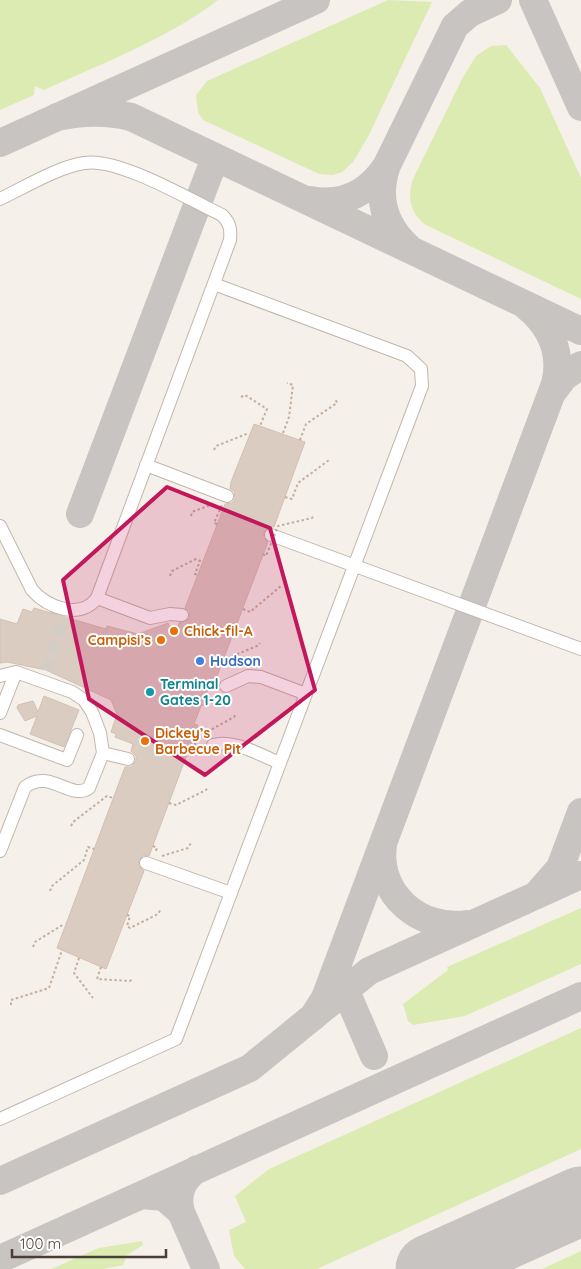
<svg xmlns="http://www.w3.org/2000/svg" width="581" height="1269" viewBox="0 0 581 1269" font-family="Quicksand,sans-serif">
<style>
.green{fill:#dcebb2}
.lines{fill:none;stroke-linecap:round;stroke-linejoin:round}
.taxiway{stroke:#c8c4c2;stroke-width:28}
.runway{stroke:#c8c4c2;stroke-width:69}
.building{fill:#dbccc2;stroke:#d3c0b2}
.minor-tunnel{stroke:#d4cdc6;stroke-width:12;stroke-dasharray:12 6;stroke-linecap:butt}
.minor-casing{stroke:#c2b6ac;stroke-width:14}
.path{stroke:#c4ae9d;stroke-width:2;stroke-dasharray:2.5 2.5;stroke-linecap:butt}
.minor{stroke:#fff;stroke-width:12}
.path-bridge{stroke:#c4ae9d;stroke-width:2;stroke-dasharray:2.5 2.5;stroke-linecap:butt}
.marked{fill:#c2185b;fill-opacity:0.2;stroke:#c2185b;stroke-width:4;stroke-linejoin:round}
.food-dot{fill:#e8710a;stroke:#fff;stroke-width:2}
.shop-dot{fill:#3f7fe0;stroke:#fff;stroke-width:2}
.culture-dot{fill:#0f9aa8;stroke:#fff;stroke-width:2}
.labels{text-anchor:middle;stroke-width:4;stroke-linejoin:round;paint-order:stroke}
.food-label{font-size:14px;font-weight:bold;fill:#c56008;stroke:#fff;text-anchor:start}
.shop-label{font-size:14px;font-weight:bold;fill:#366cbe;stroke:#fff;text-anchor:start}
.culture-label{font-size:14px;font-weight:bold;fill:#0d838f;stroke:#fff;text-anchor:start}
</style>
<rect width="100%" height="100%" fill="#f6f0ea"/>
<path class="green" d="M0 0H218C167 39 103 63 44 90L35 86 34 95 0 110Z
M388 0 432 2 368 137 353 162 342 172 333 175 319 174 203 120 198 112 196 95 207 81Z
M506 45 540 88 581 178V299L426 225C410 213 407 197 413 179L463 77 476 56 491 46Z
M581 908V964L465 1016 413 1025 408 1021 403 1004 448 970 447 967Z
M581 1028V1149L317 1269H245L234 1256 229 1230 246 1222 235 1196 269 1169Z
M142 1241 143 1245 127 1255 123 1265 103 1269H51L99 1248Z
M581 1251V1269H542Z"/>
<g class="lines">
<path class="taxiway" d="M533 0 581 107
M57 117C83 112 105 111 131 117L581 331
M0 143 316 0
M310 200C342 206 369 193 387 165
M408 247C384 225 376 196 387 165L455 26 470 13 498 0
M552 393 564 377 581 365
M80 514 215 158
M383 845C376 894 420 931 467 924
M539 892 560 868 581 812
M339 975 374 1056
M313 1017 325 998 555 384C563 352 550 325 525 305
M0 1181 250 1068 369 971 581 875
M142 1195 164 1197 181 1212C176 1194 182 1180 197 1169
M181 1212 206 1269
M0 1259 581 996"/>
<path class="runway" d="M430 1269 581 1201"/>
</g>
<path class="building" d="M254 424 305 442 274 527H269L264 532 263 537 268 542 214 684 210 683 204 700 206 704 201 706 194 724 198 725 149 856 144 855 139 860 138 865 144 871 106 969 57 948 125 767H131L136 761V756L131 751 133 744 115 737 116 734 111 732 117 714 111 700 46 670 7 662 0 663V619L17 624 23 609 32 612 34 608 106 629 107 626 138 634 168 623 174 637 179 623 189 619 190 612 185 608 225 504 232 503 235 498 234 491 230 489 231 482Z
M44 696 79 710 64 747 30 734 37 716 25 721 17 708 18 705 33 701 38 712Z"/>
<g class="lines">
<path class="minor-tunnel" d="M46 670 64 616"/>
<defs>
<path id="minor" d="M0 199C25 187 58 167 84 163 118 157 190 200 222 215 230 223 231 229 230 240L97 598C81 620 48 608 32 590L0 526
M146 465 227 496
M271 535 581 649
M97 598 150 618 170 614 182 615
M0 676 16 672 72 692 84 700 92 712 100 733 103 753 89 788C70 801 50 768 25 787L0 851
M226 686 248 676 261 677 306 694
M0 713 16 672
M0 735 67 760 77 735
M213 745C234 739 260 755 280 763
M103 753 128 759
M146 863 231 893
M0 1119 176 1039 422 386 421 369 407 356 214 284"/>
</defs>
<use href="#minor" class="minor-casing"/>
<path class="path" d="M241 397 245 395 267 409 260 426
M283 433 289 417 293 385 287 383
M300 440 306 424 337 403 335 398
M214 450 216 446 249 433
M285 497 292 499 298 483 329 460
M191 516 192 512 213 504
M217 524 214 523 222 505
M170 576 172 571 196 559 200 561 195 574 198 575
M243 609 250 612 281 586
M223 660 257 646 260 643
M188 751H192L198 737 234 717 236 714
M169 803 176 805 206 790 208 787
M71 826 73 822 107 796 113 798
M153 846 157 848 155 853
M162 856 188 848 191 843
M50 891 52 886 84 860 88 847 94 849
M127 915 130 916 127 926 130 928 158 914 161 909
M33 947 35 942 64 924
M79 958 74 973 93 998
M101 967 97 979 130 981 133 978
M11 1005V1000L49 988 62 950"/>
<use href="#minor" class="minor"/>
<path class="path-bridge" d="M263 554 266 556 278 526 312 518 314 515"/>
</g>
<path class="marked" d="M167 487 270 528 315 690 205 775 89 699 63 580Z"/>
<g class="food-dot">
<circle cx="174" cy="631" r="5"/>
<circle cx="161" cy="640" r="5"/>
<circle cx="145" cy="741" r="5"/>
</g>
<circle class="shop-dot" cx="200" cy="661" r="5"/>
<circle class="culture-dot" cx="150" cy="692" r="5"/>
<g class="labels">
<g class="food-label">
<text x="184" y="636">Chick-fil-A</text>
<text x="151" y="645" text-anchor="end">Campisi’s</text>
<text x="155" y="738">Dickey’s<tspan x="155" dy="16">Barbecue Pit</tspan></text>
</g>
<g class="shop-label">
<text x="210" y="666">Hudson</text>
</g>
<g class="culture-label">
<text x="160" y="689">Terminal<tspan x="160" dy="16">Gates 1-20</tspan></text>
</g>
</g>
<path d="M12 1249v8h154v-8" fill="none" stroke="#4a3f38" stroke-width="2.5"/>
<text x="20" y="1249" font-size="15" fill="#4a3f38" stroke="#ffffff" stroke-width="4" paint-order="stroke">100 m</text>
</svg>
